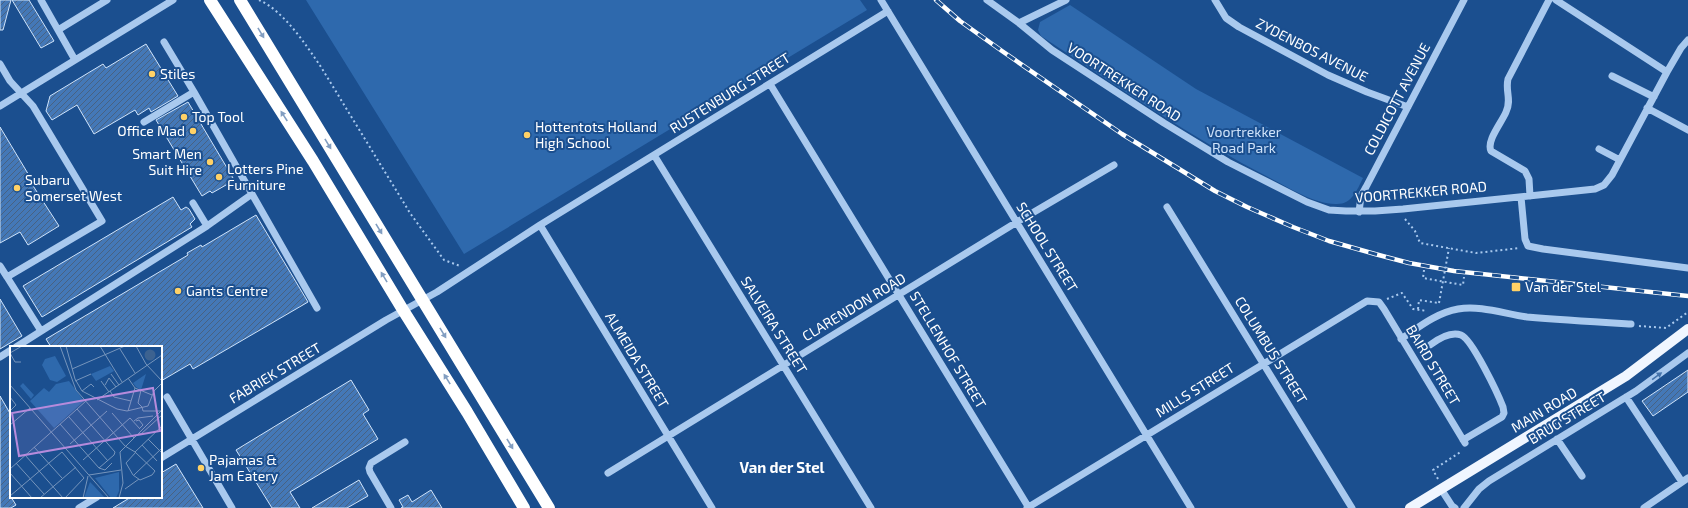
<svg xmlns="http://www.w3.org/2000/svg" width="1688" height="508" viewBox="0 0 1688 508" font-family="'Exo 2',sans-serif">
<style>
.green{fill:#2e69ad}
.building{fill:url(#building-hatch);stroke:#cfe3fa}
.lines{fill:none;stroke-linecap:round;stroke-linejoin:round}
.path{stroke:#a9c9ee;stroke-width:2;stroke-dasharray:2 3;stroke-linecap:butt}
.minor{stroke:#a9c9ee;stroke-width:7}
.major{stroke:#f0f6ff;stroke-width:10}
.highway{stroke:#fff;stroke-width:12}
.rail-casing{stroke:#fff;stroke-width:4.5}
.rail{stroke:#1b4f8f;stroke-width:3;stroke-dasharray:9;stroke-linecap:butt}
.path-bridge{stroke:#a9c9ee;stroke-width:2;stroke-dasharray:2 3;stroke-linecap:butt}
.oneway{fill:#829ec1}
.oneway2{fill:#4674ac}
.poi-dot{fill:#ffd166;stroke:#1b4f8f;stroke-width:1.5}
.labels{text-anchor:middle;stroke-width:4;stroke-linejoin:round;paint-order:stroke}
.street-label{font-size:14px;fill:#fff;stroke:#1b4f8f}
.poi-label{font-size:14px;fill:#fff;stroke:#1b4f8f;text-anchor:start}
.park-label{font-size:14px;fill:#cfe3fa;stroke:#1b4f8f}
.neighbourhood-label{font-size:15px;font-weight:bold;fill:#fff;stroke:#1b4f8f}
.inset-road{fill:none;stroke:#7695bc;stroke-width:1}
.view{fill:#b68bdc;fill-opacity:0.15;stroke:#b68bdc;stroke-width:2}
.inset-edge{fill:none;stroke:#fff;stroke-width:2}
</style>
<defs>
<pattern id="building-hatch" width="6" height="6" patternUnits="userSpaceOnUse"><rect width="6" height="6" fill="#4478b7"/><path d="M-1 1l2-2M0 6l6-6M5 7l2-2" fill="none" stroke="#486282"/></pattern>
</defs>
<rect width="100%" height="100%" fill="#1b4f8f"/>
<path class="green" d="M306 0H860L867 10 464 254Z
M1070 5 1196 89 1363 178C1357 190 1352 204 1337 204 1317 205 1289 188 1272 179 1192 138 1117 86 1041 36L1038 30 1040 22Z"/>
<path class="building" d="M0 0H11L3 30H0Z
M12 0H29L54 41 41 48Z
M146 44 178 96 151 112 149 108 138 115 135 110 94 134 77 105 52 120 46 111 50 96 103 64 106 68Z
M188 102 233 178 232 179 233 181 212 193 210 191 202 196 156 120Z
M0 127 30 177 28 178 59 226 28 245 20 232 0 243Z
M173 197 181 210 186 207 189 209 195 219 190 224 192 227 42 317 23 286Z
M256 215 308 302 193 369 190 364 161 381V347H51L46 339 188 255 187 253 201 245 202 247Z
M0 299 22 336 0 349Z
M1688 370V392L1653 416 1642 401Z
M351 380 369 410 363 414 378 439 290 492 300 508H272L236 450Z
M0 396 11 415V497L16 505 11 508H0Z
M176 464 203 508H113L131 497H161V473Z
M359 480 368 496 347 508H312Z
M431 490 442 508H401L403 507 399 500 408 495 412 502Z"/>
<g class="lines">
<path class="path" d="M259 0C284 11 306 45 321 67L410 213 444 260 460 266
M1405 219 1415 231 1420 243 1476 253 1520 248
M1424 270 1423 278 1463 285 1464 277
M1387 299 1402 293 1413 309 1427 311
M1418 309 1419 300 1439 303
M1639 326 1666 328 1688 312
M1438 479 1433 470 1462 451"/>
<path class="minor" d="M41 0 75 60
M881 0 1191 508
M987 0 1019 23 1052 50 1164 123 1228 162 1307 202 1329 210 1346 211H1375L1403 209 1595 189 1604 185 1612 175 1667 72 1681 48 1688 40
M1215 0 1226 18 1239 27 1328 75 1367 92 1408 107
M1556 0 1667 72
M1019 23 1066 0
M58 30 107 0
M0 64 10 81 33 106 102 221 7 277 41 331
M1612 76 1654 97
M770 84 1029 508
M0 106 173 0
M1647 108 1688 130
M144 122 194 92 164 42
M1599 149 1620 160
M654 155 871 508
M252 194 317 308
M1530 196 1529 179 1525 171 1491 151C1486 141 1502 122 1506 112 1512 100 1505 91 1508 79L1549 0
M1521 197 1525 239 1528 246 1543 249 1688 268
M193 203 207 226
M1167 207 1352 508
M1359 212 1361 196 1366 187 1464 0
M540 225 712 508
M0 266 7 277
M1401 339C1419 327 1436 313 1458 309 1480 305 1505 314 1527 317 1562 320 1597 322 1631 324
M1430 345C1438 339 1450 331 1461 335 1472 339 1498 394 1503 407L1504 413 1502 417 1463 440
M16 347 207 226 252 194 194 92
M0 357 11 350
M167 397 232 508
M1626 397 1682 482
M1557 439 1582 476
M161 458 386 320 437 292 540 225 888 11
M608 473 1017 222 1114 165
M1441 489 1452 506 1455 508
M79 508 97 497
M391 508 370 472 369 468 371 463 405 442
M1027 508 1367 301 1379 302 1384 309 1465 443
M1464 508 1479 489 1489 481 1636 391 1688 353
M1644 508 1688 478"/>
<path class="major" d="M1410 508 1626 376 1688 329"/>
<path class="highway" d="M210 0 313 161 403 310 467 412 524 508
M240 0 549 508"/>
<defs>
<path id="rail" d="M936 0 960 21 1002 51 1122 134 1215 191 1247 207 1293 227 1329 241 1375 254 1409 263 1454 271 1688 296"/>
</defs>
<use href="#rail" class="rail-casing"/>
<use href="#rail" class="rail"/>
<path class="path-bridge" d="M1439 303 1449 248"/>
</g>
<defs><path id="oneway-solid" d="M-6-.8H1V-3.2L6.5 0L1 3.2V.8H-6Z"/></defs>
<g class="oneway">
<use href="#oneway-solid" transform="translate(261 33) rotate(59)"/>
<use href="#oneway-solid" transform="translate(284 116) rotate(-123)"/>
<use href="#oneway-solid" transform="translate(328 144) rotate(59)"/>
<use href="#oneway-solid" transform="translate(379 229) rotate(59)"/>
<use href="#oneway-solid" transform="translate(384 277) rotate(-121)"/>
<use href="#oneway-solid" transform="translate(443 333) rotate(59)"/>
<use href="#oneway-solid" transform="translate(447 379) rotate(-122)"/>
<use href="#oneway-solid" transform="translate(510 444) rotate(59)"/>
</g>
<use class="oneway2" href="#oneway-solid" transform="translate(1657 376) rotate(-36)"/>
<g class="poi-dot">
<circle cx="152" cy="74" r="4"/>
<circle cx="184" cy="117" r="4"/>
<circle cx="193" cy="131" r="4"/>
<circle cx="527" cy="135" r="4"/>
<circle cx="210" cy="162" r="4"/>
<circle cx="219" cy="177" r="4"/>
<circle cx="17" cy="188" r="4"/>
<rect x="1511" y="282" width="10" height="10" rx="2"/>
<circle cx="178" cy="291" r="4"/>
<circle cx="201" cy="468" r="4"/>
</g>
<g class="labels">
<g class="street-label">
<text transform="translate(1312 50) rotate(27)" y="5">ZYDENBOS AVENUE</text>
<text transform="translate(1124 82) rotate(33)" y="5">VOORTREKKER ROAD</text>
<text transform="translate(730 93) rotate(-32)" y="5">RUSTENBURG STREET</text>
<text transform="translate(1397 99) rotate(-62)" y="5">COLDICOTT AVENUE</text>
<text transform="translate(1421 192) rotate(-5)" y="5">VOORTREKKER ROAD</text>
<text transform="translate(1047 247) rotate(58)" y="5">SCHOOL STREET</text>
<text transform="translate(854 307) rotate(-31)" y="5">CLARENDON ROAD</text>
<text transform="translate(774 325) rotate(58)" y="5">SALVEIRA STREET</text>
<text transform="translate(948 350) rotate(59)" y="5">STELLENHOF STREET</text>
<text transform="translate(1271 350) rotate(58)" y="5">COLUMBUS STREET</text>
<text transform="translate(637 360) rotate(59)" y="5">ALMEIDA STREET</text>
<text transform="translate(1433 365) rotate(59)" y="5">BAIRD STREET</text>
<text transform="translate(275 373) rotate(-31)" y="5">FABRIEK STREET</text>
<text transform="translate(1195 390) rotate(-32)" y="5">MILLS STREET</text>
<text transform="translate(1544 410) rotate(-31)" y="5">MAIN ROAD</text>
<text transform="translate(1567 418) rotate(-31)" y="5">BRUG STREET</text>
</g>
<g class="poi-label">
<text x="160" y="79">Stiles</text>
<text x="192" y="122">Top Tool</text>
<text x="535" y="132">Hottentots Holland<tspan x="535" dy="16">High School</tspan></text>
<text x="185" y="136" text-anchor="end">Office Mad</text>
<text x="202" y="159" text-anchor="end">Smart Men<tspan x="202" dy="16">Suit Hire</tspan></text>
<text x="227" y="174">Lotters Pine<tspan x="227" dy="16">Furniture</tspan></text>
<text x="25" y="185">Subaru<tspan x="25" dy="16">Somerset West</tspan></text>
<text x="1525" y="292">Van der Stel</text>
<text x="186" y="296">Gants Centre</text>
<text x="209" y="465">Pajamas &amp;<tspan x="209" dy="16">Jam Eatery</tspan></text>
</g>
<g class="park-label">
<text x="1244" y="137">Voortrekker<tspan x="1244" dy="16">Road Park</tspan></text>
</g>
<g class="neighbourhood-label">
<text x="782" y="473">Van der Stel</text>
</g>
</g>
<g transform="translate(10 346)">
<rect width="152" height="152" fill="#1b4f8f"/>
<path d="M109 126V145L106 152H101L85 132ZM80 136 84 140 95 152H74Z" fill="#2e69ad"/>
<path d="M45 10 56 30 47 36 40 34 32 19 35 13ZM100 20 104 25 86 35 81 28ZM136 28 131 44 126 41 123 37ZM59 35 74 55 44 82 20 55 34 42 39 46 46 38ZM13 37 24 49 21 53 10 40Z" fill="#2e69ad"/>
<path d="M134.5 9a5.5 5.5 0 1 1 11 0a5.5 5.5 0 1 1-11 0Z" fill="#3c6290"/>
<path class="inset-road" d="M50 0 66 44 115 100 125 106 145 125M56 0 65 33 72 45 107 63 117 65 138 60 144 45 152 37M90 0 112 36M126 0 136 18 152 35M110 3 125 27M0 7 5 16H11M0 7 12 0M62 23 115 0M101 28 109 39M118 32 125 42 142 49M65 35 81 28M91 35 99 46M0 39 99 152M95 39 99 32 106 41M131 44 128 57 132 61M72 45 81 38 84 41M100 45 104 51 121 55M0 51 6 59 0 65M87 54 152 9M132 61 133 65H152M118 65 125 42M102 67 124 92M59 71 98 115M124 75 128 72 143 70M126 75 129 74 133 79 130 82M50 78 89 122 104 109 105 106 67 63M0 79 20 62M129 87 131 88 152 69M138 93 152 107M60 98 97 65M132 99 147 115M24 101 52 132M125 106 152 80M126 106 116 117 123 129 130 134 142 129 145 125M15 109 53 152M73 114 120 72 130 83M6 117 34 148M89 122 95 124 102 117M0 123 76 55M0 127 22 152M79 129 111 124M124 129 152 102M115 143 129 133M0 150 52 106 74 132 55 152M30 152 66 121M73 152 78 130M109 152 113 137 110 106 152 64"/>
<path class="view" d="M143 42 150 85 9 110 2 67Z"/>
<rect width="152" height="152" class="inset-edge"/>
</g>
</svg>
